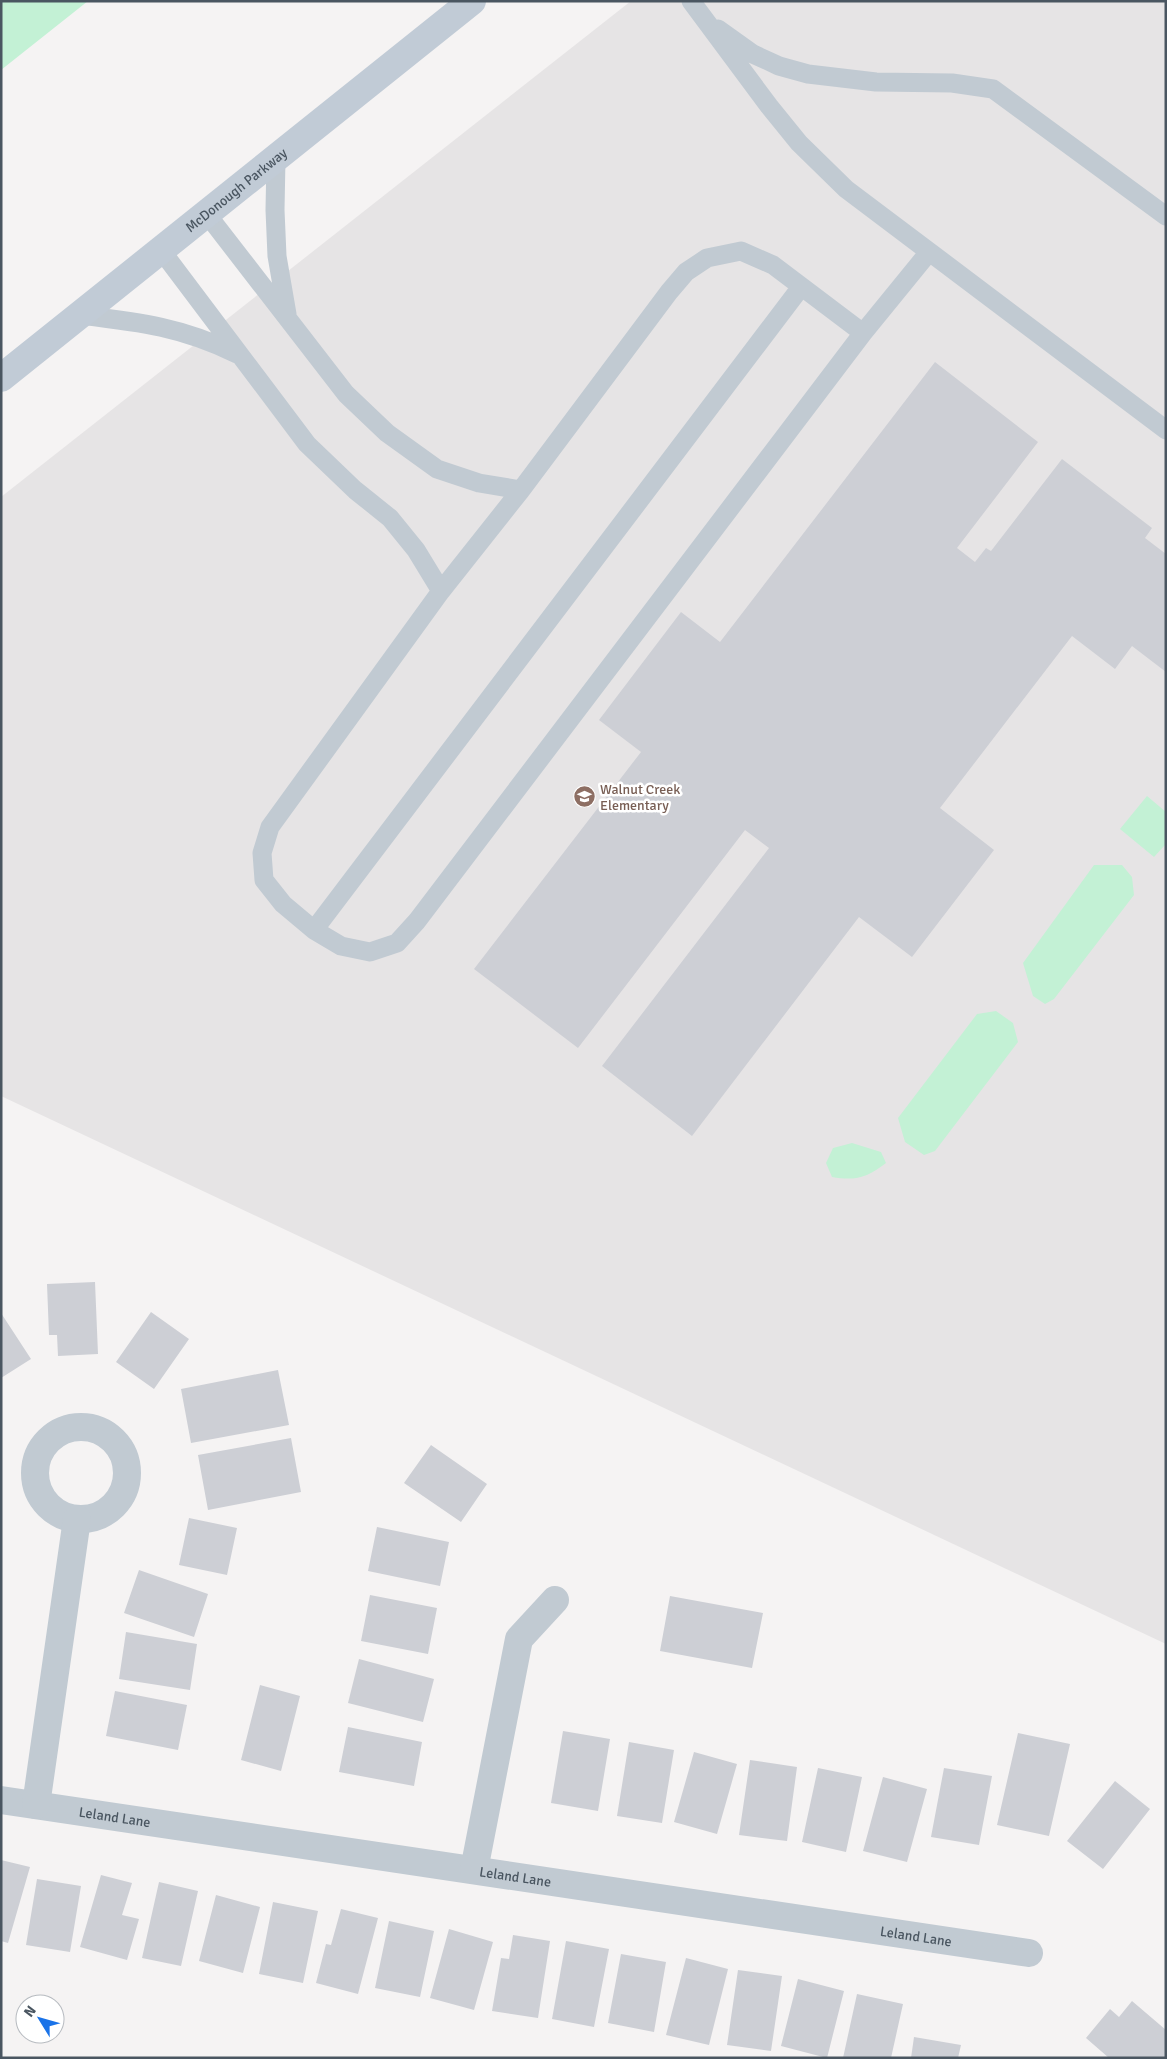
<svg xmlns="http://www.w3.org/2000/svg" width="1167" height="2059" viewBox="0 0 1167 2059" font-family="Signika,sans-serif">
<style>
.education{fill:#e6e4e5}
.green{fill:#c3f1d5}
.building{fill:#cdcfd5}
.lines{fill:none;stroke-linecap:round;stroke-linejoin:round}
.lane{stroke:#c1cad2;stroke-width:19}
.street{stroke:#c1cad2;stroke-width:28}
.secondary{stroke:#c1cbd6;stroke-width:28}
.labels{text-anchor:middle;stroke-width:5;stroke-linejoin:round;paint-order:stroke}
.street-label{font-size:14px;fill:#4a5661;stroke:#fff}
.education-label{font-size:14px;fill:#785e54;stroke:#fff;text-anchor:start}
</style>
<rect width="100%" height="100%" fill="#f5f3f3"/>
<path class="education" d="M631 1H1166V1644L1 1096V497Z"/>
<path class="green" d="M1 1H88L1 70Z
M1147 796 1166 812V844L1154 857 1120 829Z
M1094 865H1122L1132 877 1134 895 1054 999 1045 1004 1033 996 1023 963Z
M996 1011 1013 1023 1018 1042 935 1151 924 1155 905 1142 898 1118 977 1014Z
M852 1143 881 1152 886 1163C867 1178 855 1181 832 1177L826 1163 833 1148Z"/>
<path class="building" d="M935 362 1038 442 957 548 975 562 986 548 991 551 1062 459 1152 528 1145 538 1166 554V672L1132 646 1115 669 1072 636 940 808 994 850 912 957 859 917 692 1136 602 1066 769 848 745 830 578 1048 474 969 641 752 599 720 681 612 720 642Z
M95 1282 98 1354 58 1356 57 1335H49L47 1284Z
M151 1312 189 1339 154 1389 116 1362Z
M1 1313 31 1359 1 1378Z
M278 1370 289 1425 191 1443 181 1389Z
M291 1438 301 1492 208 1510 198 1455Z
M431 1445 487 1484 461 1522 404 1483Z
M189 1518 237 1528 227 1575 179 1565Z
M377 1527 449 1542 440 1586 368 1571Z
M139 1570 208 1594 194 1637 124 1613Z
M370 1595 437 1608 428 1654 361 1641Z
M670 1596 763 1613 752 1668 660 1651Z
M126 1632 197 1644 190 1690 119 1679Z
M359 1659 434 1679 423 1722 348 1703Z
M260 1685 300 1696 281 1771 241 1760Z
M115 1691 187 1705 178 1750 106 1736Z
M348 1727 422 1742 414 1786 339 1772Z
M563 1731 610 1739 598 1811 551 1803Z
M1018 1733 1070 1744 1049 1836 997 1825Z
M629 1742 674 1750 662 1823 617 1816Z
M694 1752 737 1764 717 1834 674 1822Z
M750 1760 797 1767 787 1841 739 1835Z
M818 1768 862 1777 846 1852 802 1842Z
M944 1768 992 1776 979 1845 931 1837Z
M883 1777 927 1789 907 1862 863 1851Z
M1115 1781 1150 1809 1103 1869 1067 1841Z
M1 1860 30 1867 8 1943 1 1941Z
M101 1875 132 1883 122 1915 139 1919 127 1960 80 1947Z
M37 1879 81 1886 70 1952 26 1945Z
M159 1882 198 1891 181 1966 142 1958Z
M216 1895 260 1907 243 1973 199 1961Z
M273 1902 318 1911 303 1983 259 1974Z
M341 1909 378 1918 358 1994 316 1983 326 1944 331 1945Z
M389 1921 434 1931 420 1997 375 1988Z
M449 1929 493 1942 474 2010 430 1998Z
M513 1935 550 1941 538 2018 492 2011 501 1958 509 1959Z
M566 1941 609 1949 594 2027 552 2019Z
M621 1954 666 1962 654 2032 608 2023Z
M686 1958 728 1969 709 2045 666 2035Z
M738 1970 782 1976 771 2051 727 2045Z
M798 1979 844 1991 827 2058 781 2046Z
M857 1994 903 2004 891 2058H843Z
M1132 2001 1166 2030V2058H1109L1086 2038 1110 2009 1119 2017Z
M914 2037 961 2045 958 2058H911Z"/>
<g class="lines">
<path class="lane" d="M691 1 769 106 799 143 846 189 1166 430
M718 29 753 54 779 66 808 74 876 82 952 83 993 89 1166 216
M276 159 275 210 277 256 287 314
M206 213 346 394 387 433 437 469 479 483 521 490
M161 250 307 444 355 490 390 518 416 550 441 591
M80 315C139 322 183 327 237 354
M863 333 773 265 741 251 707 258 686 272 669 292 521 490 441 591 270 827 262 853 264 880 283 904 314 930 341 946 370 952 397 943 417 921 863 333 929 252
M314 930 801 287"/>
<g class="street">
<circle cx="81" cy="1473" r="46"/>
<path id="s1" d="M1 1800 1029 1953"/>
<path d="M36 1805 77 1519"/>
<path d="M474 1870 519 1639 555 1600"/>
</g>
<path class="secondary" id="s2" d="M1 378 472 1"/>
</g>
<defs>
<symbol id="school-disc" viewBox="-11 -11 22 22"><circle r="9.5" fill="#8d6e63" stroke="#fff"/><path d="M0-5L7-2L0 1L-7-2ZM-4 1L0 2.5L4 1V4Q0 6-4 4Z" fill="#fff"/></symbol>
</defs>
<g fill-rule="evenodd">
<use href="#school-disc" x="572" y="784" width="25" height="25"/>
</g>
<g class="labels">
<g class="street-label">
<text dy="5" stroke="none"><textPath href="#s2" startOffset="301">McDonough Parkway</textPath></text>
<text dy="5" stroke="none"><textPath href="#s1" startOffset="115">Leland Lane</textPath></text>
<text dy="5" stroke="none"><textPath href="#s1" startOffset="520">Leland Lane</textPath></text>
<text dy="5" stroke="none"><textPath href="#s1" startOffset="925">Leland Lane</textPath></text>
</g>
<g class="education-label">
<text x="600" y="794">Walnut Creek<tspan x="600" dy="16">Elementary</tspan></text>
</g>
</g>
<rect width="1167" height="2059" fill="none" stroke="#4a5661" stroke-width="5"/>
<g transform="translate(40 2019) rotate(307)"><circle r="24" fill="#ffffff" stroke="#b7bbc0"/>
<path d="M0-4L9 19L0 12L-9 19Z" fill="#1a73e8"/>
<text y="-8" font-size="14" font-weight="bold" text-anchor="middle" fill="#4a5661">N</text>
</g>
</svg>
